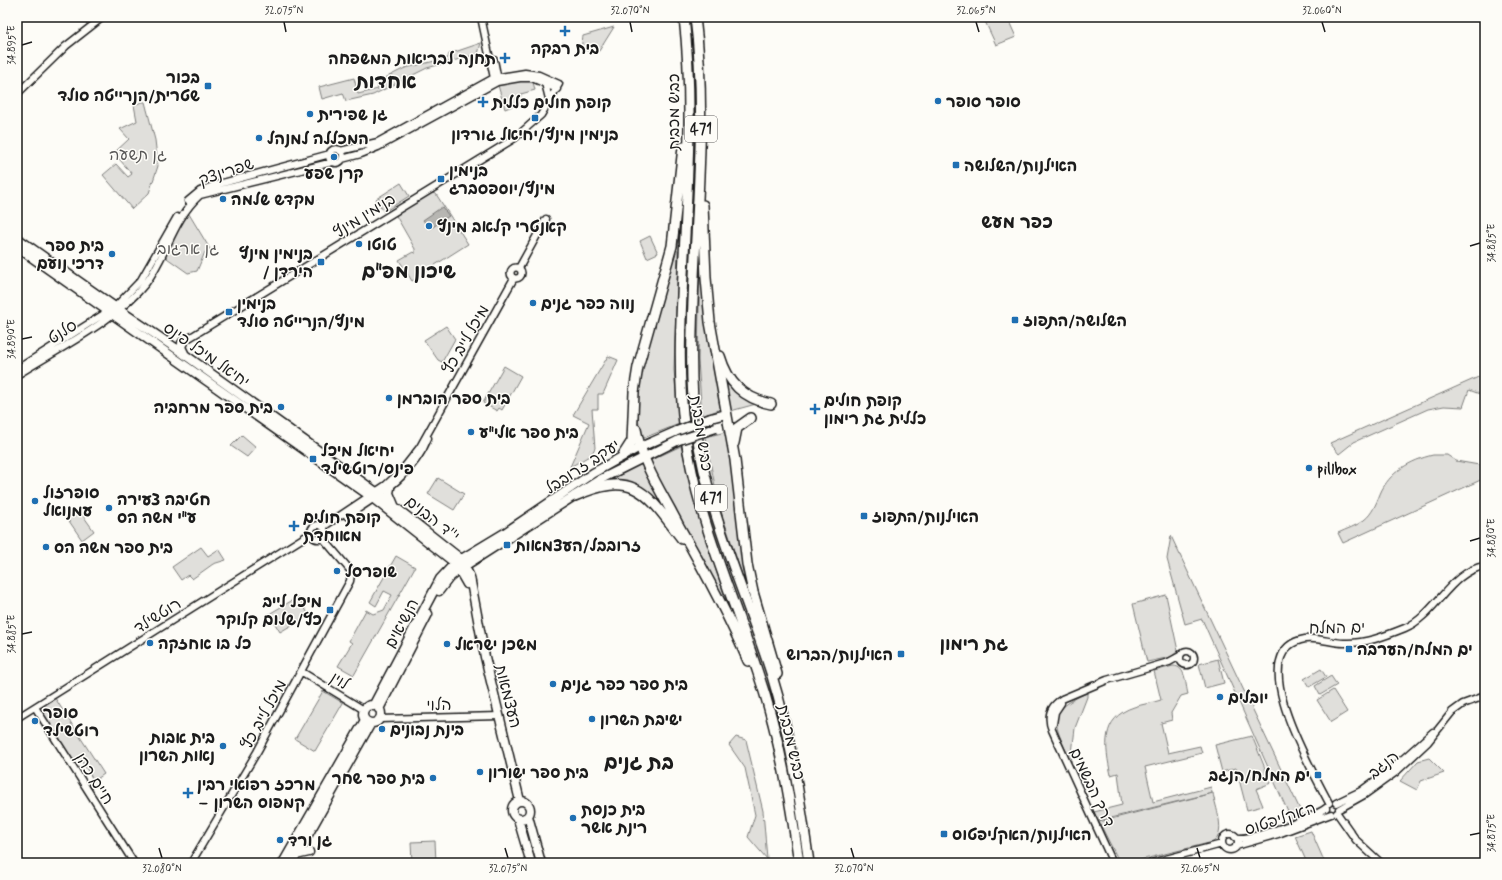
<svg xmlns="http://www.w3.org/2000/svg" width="1502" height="880" viewBox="0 0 1502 880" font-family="Mynerve,'Playpen Sans Hebrew',sans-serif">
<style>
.green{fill:#e0dfdb;stroke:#7e7e7c}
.water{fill:#b7b6b2;stroke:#797876}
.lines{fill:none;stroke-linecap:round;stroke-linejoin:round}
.minor-casing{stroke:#1c1c1c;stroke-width:9}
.major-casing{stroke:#1c1c1c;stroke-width:11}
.highway-casing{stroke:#1c1c1c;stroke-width:12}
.minor{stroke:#fdfcf7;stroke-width:6}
.major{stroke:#fdfcf7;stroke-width:8}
.highway{stroke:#fdfcf7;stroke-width:9}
.major-bridge-casing{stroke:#1c1c1c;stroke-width:11;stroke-linecap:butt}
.major-bridge{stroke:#fdfcf7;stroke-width:8}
.ticks{fill:none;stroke:#1c1c1c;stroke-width:1.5}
.poi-dot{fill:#1f6fb2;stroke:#fdfcf7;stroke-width:1.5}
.labels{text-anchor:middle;stroke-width:3;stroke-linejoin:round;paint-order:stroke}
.shield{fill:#fdfcf7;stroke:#605f5e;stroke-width:1}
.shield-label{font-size:15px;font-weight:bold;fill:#1c1c1c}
.poi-label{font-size:16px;font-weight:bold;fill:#1c1c1c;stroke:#fdfcf7;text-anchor:start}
.street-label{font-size:16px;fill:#1c1c1c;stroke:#fdfcf7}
.park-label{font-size:16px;fill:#575655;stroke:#fdfcf7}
.quarter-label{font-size:18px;font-weight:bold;fill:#1c1c1c;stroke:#fdfcf7}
.district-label{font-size:20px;font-weight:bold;fill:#1c1c1c;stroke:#fdfcf7}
.neatline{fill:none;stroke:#1c1c1c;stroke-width:1.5}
.ticks-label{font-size:10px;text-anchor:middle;fill:#1c1c1c}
</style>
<rect width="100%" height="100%" fill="#fdfcf7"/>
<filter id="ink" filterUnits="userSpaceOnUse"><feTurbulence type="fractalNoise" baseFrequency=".025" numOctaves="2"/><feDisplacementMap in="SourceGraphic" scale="8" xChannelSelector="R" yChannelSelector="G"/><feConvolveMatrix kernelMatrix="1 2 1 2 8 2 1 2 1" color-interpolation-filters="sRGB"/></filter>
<g filter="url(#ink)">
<path class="green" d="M983 17H1007L1016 37 996 45Z
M614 27 599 51 593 52 581 49 583 36Z
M481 43 478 54 427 68 373 95 346 101 343 93 322 99 319 87 354 78 358 94 378 89 377 82 405 68 448 58 449 54Z
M532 78 535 90 521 94 520 103 505 109 497 82Z
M142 102H145L155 140 158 166 149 193 132 209 103 175 116 164 128 177 132 174 114 153 129 139 120 129 137 121 134 105Z
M401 183 409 196 384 212 376 199Z
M431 193 436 194 468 244 424 272 425 274 412 281 399 260 413 252 415 254V249L395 214Z
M189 214 210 249 205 252 197 271 188 273 164 256 183 220Z
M650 236 658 253 647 258 640 241Z
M675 250 678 251 674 370 679 424 641 439 636 402 643 361Z
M700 253H702L708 341 721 409 702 416 698 360Z
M446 326 455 339 442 362 438 360 424 340Z
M608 356 618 360 603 394H598V409H592L595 448 591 455 570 467 589 423 573 415Z
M720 364 756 402V404L727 412Z
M504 366 521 376 502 410 499 408 497 411 483 403Z
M1483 375 1485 380V396L1469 390 1463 407 1444 406 1428 409 1354 442 1339 454 1330 443Z
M726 432 747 580 744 581 719 505 705 437Z
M242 435 256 447 247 457 231 446Z
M681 446 702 529 728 606 727 607 647 462Z
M1433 455H1447L1456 461 1485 466V478L1343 543 1338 533C1346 529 1357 526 1364 520 1372 514 1376 504 1380 494 1389 472 1411 460 1433 455Z
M638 465H644L674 522C654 501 642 481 612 479Z
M438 478 464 494 454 510 428 494Z
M79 510 94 531 82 540 67 518Z
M1171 536 1303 816 1292 821 1202 619 1185 624 1167 559Z
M201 547 208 556 219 549 226 560 213 564 192 579 188 575 181 580 172 567Z
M396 556 415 567 354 675 338 666 352 643 349 641 366 610 373 614 384 610 392 595 384 591 376 606 370 602Z
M1166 595 1178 651 1171 657 1147 662 1133 604Z
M298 597 309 615 280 632 269 614Z
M1218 659 1224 683 1205 688 1199 664Z
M1173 666C1186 666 1185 683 1188 694L1181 696 1171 713 1172 720 1161 723 1168 753 1200 746 1202 753 1145 767 1153 802 1211 787 1212 793 1098 821 1094 812 1122 805 1118 773 1111 775C1105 748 1100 718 1134 707 1143 704 1152 703 1161 700L1154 671Z
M1321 669 1326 677 1309 687 1304 679Z
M1331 676 1337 685 1320 695 1315 686Z
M1333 690 1347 712 1331 722 1317 700Z
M323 691 343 703 315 751 295 739Z
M1087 693V697L1075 728 1071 762C1055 725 1043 712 1087 693Z
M53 695 104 774 94 781 79 757 70 762 35 707Z
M1252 736 1271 783 1256 789 1263 806 1247 810 1236 768 1222 772 1215 745Z
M736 737 746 740 763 811 767 859 748 837 755 815 745 768 729 745Z
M1429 758 1444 773 1421 781 1417 790 1400 781 1418 761Z
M1213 793C1215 806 1227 834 1213 842L1128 863H1120L1099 822Z
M1311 831 1325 863H1307L1295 836Z
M435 841 436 863H412L411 842Z"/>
<path class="water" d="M442 207 449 216 430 229 423 220Z"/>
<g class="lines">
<defs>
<path id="minor" d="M481 17 494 78 496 81
M494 60 498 80
M545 83 550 103
M17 94 66 46 103 17
M329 156a7 7 0 1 1 14 0a7 7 0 1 1-14 0Z
M342 159 361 154 378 147 497 82 520 78H532L557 89
M188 201 200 191 215 185 330 154
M510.5 273a5.5 5.5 0 1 1 11 0a5.5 5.5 0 1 1-11 0Z
M519 268 546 219
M181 343 515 138 541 115 559 84 539 75 525 73 494 78 378 142 340 151
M17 369 115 307 141 280 177 217
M17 375C58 349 117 320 146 283 167 255 173 219 200 195L333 162
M347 516C378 496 414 475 428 438
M311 532a7 7 0 1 1 14 0a7 7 0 1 1-14 0Z
M323 527 386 485 402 470 420 447 514 278
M1180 658a7 7 0 1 1 14 0a7 7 0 1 1-14 0Z
M302 672 364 710
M35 707 134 863
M17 718 311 533
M379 719 500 716
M1053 724 1055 712 1061 703
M1329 803C1314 773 1240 650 1305 639 1318 637 1331 643 1344 643 1365 644 1385 636 1405 628 1436 615 1450 571 1485 566
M1336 803 1361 791 1395 766 1433 732
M1339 809 1364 795 1396 772 1428 742 1452 712 1463 704 1485 696
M1337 813 1356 840 1381 863
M1222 842a8 8 0 1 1 16 0a8 8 0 1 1-16 0Z
M1235 837C1247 843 1315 817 1326 808
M1236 846 1278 834 1331 814
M191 863 257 752 350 581 351 574 350 570 322 537
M1113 863 1052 730C1047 717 1049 707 1062 699L1107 680 1169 662 1180 656
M1151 863 1222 844"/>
<path id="major" d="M17 238 115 307 174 347 376 492 461 559 470 577 485 657 520 801
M17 247 370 496 455 563 467 584
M183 342 181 347 184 353
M711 418 726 414
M390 488 389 493 394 505
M439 591 449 578 460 569 599 480 679 440
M363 714a9 9 0 1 1 18 0a9 9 0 1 1-18 0Z
M373 706 440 579 455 563 503 534 593 473 636 449 677 431
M379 709 428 614
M512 810a9 9 0 1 1 18 0a9 9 0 1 1-18 0Z
M528 816 541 863
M518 819 531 863
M296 855 309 852
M283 863 365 720
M292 863 371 723"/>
<path id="highway" d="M684 17C693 96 688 176 684 255 681 315 677 373 685 432 696 516 732 593 758 673 779 734 790 799 799 863
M695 17C706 103 698 190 694 277 692 327 689 377 696 428 708 515 746 593 772 676 791 737 800 800 809 863
M703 205 706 278 710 322 735 460 747 564 753 592 777 674
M720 356C728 383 743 398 771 404
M636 429C643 467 662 492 679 526 704 570 728 614 748 661
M734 443 737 428 751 418
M623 455 632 441 634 392 638 367 672 246 683 147
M575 496C636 469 647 494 682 539"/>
</defs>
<use href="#minor" class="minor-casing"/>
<use href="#major" class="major-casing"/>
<use href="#highway" class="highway-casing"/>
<use href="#minor" class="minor"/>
<use href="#major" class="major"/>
<use href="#highway" class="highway"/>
<defs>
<path id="major-bridge" d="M677 431 711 418
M679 440 716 428"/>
</defs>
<use href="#major-bridge" class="major-bridge-casing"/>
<use href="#major-bridge" class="major-bridge"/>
</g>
</g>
<path class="ticks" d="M284 22 286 32M630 22 632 32M976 22 979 32M1322 22 1325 32M22 45 32 42M1470 246 1480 243M22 339 32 337M1470 541 1480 538M22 634 32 632M1470 835 1480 833M159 848 162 858M505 848 508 858M851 848 854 858M1197 848 1200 858"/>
<g class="poi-dot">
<path d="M563 25h4v4h4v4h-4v4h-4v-4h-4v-4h4z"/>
<path d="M503 52h4v4h4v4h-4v4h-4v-4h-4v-4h4z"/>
<rect x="204" y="82" width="8" height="8" rx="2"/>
<circle cx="938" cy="101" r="4"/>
<path d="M481 96h4v4h4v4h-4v4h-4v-4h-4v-4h4z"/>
<circle cx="310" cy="114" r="4"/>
<rect x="531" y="114" width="8" height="8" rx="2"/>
<circle cx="259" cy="138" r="4"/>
<circle cx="334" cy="157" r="4"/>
<rect x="952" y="161" width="8" height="8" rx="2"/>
<rect x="437" y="175" width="8" height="8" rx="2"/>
<circle cx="223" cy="199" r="4"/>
<circle cx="429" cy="226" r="4"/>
<circle cx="359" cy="244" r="4"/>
<circle cx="112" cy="254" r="4"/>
<rect x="317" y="258" width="8" height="8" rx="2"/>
<circle cx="533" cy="303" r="4"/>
<rect x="225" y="308" width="8" height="8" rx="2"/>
<rect x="1011" y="316" width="8" height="8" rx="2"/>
<circle cx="389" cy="398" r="4"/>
<circle cx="281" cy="407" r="4"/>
<path d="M813 403h4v4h4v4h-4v4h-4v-4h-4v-4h4z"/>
<circle cx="471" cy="432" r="4"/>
<rect x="309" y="455" width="8" height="8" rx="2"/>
<circle cx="1309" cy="468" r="4"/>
<circle cx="35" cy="501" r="4"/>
<circle cx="109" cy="508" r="4"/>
<rect x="860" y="512" width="8" height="8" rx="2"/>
<path d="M292 520h4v4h4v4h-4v4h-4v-4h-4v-4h4z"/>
<rect x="503" y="541" width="8" height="8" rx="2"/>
<circle cx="46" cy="547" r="4"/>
<circle cx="337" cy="571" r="4"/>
<rect x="326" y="606" width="8" height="8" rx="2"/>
<circle cx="150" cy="643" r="4"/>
<circle cx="447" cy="644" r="4"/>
<rect x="1345" y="645" width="8" height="8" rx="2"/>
<rect x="897" y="650" width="8" height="8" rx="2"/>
<circle cx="553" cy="684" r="4"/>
<circle cx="1220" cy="697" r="4"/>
<circle cx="592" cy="719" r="4"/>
<circle cx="35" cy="721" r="4"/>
<circle cx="382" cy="729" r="4"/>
<circle cx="223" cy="746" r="4"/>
<circle cx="480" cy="772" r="4"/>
<rect x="1314" y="771" width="8" height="8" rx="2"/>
<circle cx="433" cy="778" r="4"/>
<path d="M186 787h4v4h4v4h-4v4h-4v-4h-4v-4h4z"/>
<circle cx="573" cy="818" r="4"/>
<rect x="940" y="830" width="8" height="8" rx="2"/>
<circle cx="280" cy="840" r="4"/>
</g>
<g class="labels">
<g class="shield">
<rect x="685" y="116" width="32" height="26" rx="3"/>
<rect x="695" y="485" width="32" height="26" rx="3"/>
</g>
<g class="shield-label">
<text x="701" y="134">471</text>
<text x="711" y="503">471</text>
</g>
<g class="poi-label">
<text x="565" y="54" text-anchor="middle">בית רבקה</text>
<text x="496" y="64" text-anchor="end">תחנה לבריאות המשפחה</text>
<text x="200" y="83" text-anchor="end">בכור<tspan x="200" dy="18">שטרית/הנרייטה סולד</tspan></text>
<text x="946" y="107">סופר סופר</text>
<text x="492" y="108">קופת חולים כללית</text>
<text x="318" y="120">גן שפירית</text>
<text x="535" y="140" text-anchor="middle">בנימין מינץ/יחיאל גורדון</text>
<text x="267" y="144">המכללה למנהל</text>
<text x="964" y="171">האילנות/השלושה</text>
<text x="449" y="176">בנימין<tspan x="449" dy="18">מינץ/יוספסברג</tspan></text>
<text x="334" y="179" text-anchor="middle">קרן שפע</text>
<text x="231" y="205">מקדש שלמה</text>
<text x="437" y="232">קאנטרי קלאב מינץ</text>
<text x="367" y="250">טוטו</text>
<text x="104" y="251" text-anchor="end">בית ספר<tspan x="104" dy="18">דרכי נועם</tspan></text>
<text x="313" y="259" text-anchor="end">בנימין מינץ<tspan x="313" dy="18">/ הירדן</tspan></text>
<text x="237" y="309">בנימין<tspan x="237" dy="18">מינץ/הנרייטה סולד</tspan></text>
<text x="541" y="309">נווה כפר גנים</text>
<text x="1023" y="326">השלושה/התפוז</text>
<text x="397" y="404">בית ספר הוברמן</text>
<text x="824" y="406">קופת חולים<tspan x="824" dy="18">כללית גת רימון</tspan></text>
<text x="273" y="413" text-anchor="end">בית ספר מרחביה</text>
<text x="479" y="438">בית ספר אלי"ע</text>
<text x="321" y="456">יחיאל מיכל<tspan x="321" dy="18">פינס/רוטשילד</tspan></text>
<text x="1317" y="474">pillbox</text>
<text x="43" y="498">סופרזול<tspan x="43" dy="18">עמנואל</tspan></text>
<text x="117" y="505">חטיבה צעירה<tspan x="117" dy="18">ע"י משה הס</tspan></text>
<text x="872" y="522">האילנות/התפוז</text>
<text x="303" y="523">קופת חולים<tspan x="303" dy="18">מאוחדת</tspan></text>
<text x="515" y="551">זרובבל/העצמאות</text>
<text x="54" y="553">בית ספר משה הס</text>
<text x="345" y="577">שופרסל</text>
<text x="322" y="607" text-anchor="end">מיכל לייב<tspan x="322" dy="18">כץ/שלום קלוקר</tspan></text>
<text x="158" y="649">כל בו אחזקה</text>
<text x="455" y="650">משכן ישראל</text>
<text x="1357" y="655">ים המלח/הערבה</text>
<text x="893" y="660" text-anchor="end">האילנות/הברוש</text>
<text x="561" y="690">בית ספר כפר גנים</text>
<text x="1228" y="703">יובלים</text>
<text x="43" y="718">סופר<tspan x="43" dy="18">רוטשילד</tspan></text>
<text x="600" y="725">ישיבת השרון</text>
<text x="390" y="735">בינת נבונים</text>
<text x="215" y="743" text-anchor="end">בית אבות<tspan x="215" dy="18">נאות השרון</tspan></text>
<text x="488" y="778">בית ספר ישורון</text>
<text x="1310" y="781" text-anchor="end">ים המלח/הנגב</text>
<text x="425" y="784" text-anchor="end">בית ספר שחר</text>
<text x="197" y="790">מרכז רפואי רבין<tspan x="197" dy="18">– קמפוס השרון</tspan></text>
<text x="581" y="815">בית כנסת<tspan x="581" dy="18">רינת אשר</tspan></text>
<text x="952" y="840">האילנות/האקליפטוס</text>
<text x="288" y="846">גן ורד</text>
</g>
<g class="street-label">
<text transform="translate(673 112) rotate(-90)" y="6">כביש מכבית</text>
<text transform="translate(226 171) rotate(-18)" y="6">שפרינצק</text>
<text transform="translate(364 215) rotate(-32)" y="6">בנימין מינץ</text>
<text transform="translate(62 331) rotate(-32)" y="6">סלנט</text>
<text transform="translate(465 339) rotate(-60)" y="6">מיכל לייב כץ</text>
<text transform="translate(207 354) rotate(35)" y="6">יחיאל מיכל פינס</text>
<text transform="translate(702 433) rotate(81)" y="6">כביש מכבית</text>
<text transform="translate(582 466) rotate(-33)" y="6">יעקב זרובבל</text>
<text transform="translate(433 518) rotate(38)" y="6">י''ד הבנים</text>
<text transform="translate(157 615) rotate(-32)" y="6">רוטשילד</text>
<text transform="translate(401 623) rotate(-62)" y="6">הנשיאים</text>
<text transform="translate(1337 627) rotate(-1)" y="6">ים המלח</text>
<text transform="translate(340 680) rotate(31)" y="6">לוין</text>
<text transform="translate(509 696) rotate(76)" y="6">העצמאות</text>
<text transform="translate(439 704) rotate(-1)" y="6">הלוי</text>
<text transform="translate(263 714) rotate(-61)" y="6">מיכל לייב כץ</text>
<text transform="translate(792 742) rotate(77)" y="6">כביש מכבית</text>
<text transform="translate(1383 764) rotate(-39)" y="6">הנגב</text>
<text transform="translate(95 778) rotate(58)" y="6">חיים כהן</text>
<text transform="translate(1093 787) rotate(65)" y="6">דרך הבשמים</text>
<text transform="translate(1280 818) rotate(-18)" y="6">האקליפטוס</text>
</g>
<g class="park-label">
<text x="138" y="160">גן תשעה</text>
<text x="188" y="254">גן ארגוב</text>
</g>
<g class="quarter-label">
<text x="1017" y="228">כפר מעש</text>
<text x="974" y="650">גת רימון</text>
</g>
<g class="district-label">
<text x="386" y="88">אחדות</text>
<text x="409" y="278">שיכון מפ"ם</text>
<text x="639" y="769">בת גנים</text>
</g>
</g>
<rect width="1502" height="880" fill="none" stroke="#fdfcf7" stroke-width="44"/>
<rect x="22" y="22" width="1458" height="836" class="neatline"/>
<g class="ticks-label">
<text x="284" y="14">32.075°N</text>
<text x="630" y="14">32.070°N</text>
<text x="976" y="14">32.065°N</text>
<text x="1322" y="14">32.060°N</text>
<text transform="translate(11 45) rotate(-90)" y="4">34.895°E</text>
<text transform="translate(1491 243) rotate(-90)" y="4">34.885°E</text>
<text transform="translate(11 339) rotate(-90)" y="4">34.890°E</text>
<text transform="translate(1491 538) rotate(-90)" y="4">34.880°E</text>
<text transform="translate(11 634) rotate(-90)" y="4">34.885°E</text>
<text transform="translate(1491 833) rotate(-90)" y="4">34.875°E</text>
<text x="162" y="872">32.080°N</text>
<text x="508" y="872">32.075°N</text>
<text x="854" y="872">32.070°N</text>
<text x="1200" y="872">32.065°N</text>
</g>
</svg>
